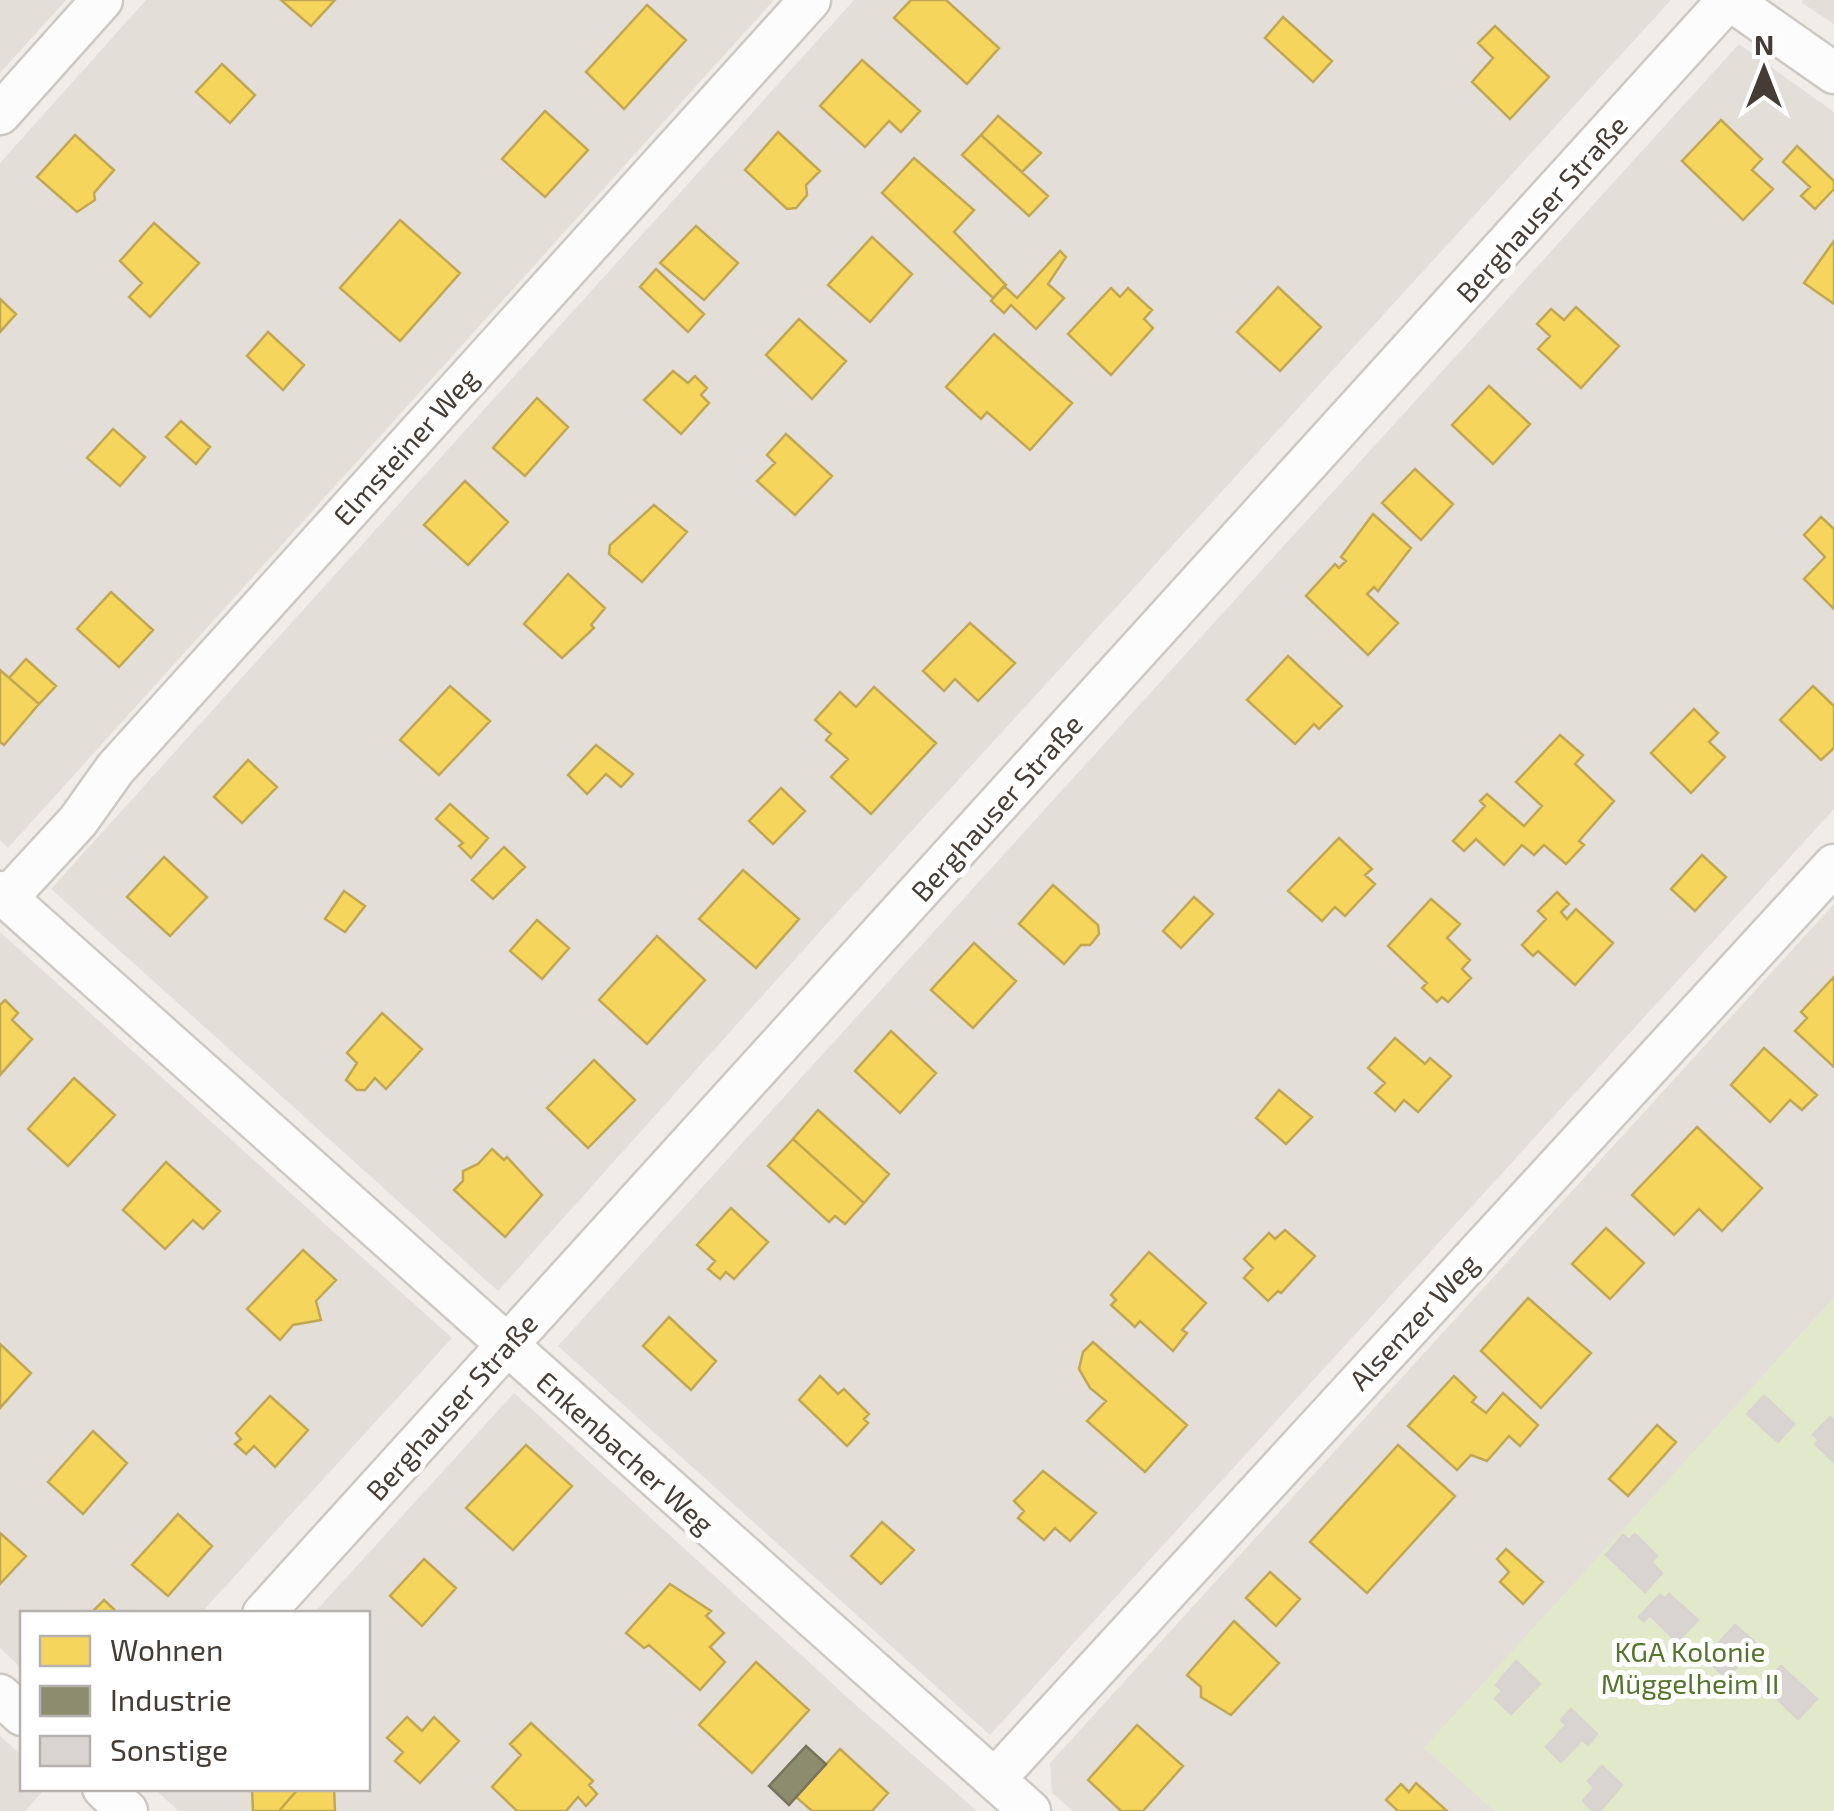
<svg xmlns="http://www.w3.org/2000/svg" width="1834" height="1811" viewBox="0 0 1834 1811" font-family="'Exo 2',sans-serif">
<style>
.residential{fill:#e3ded7}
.green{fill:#e2e9ca}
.homes{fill:#f6d55c;stroke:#c1a751;stroke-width:2.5}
.industry{fill:#8c8c6e;stroke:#77745d;stroke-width:2.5}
.building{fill:#d8d4d0;stroke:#d8d3cf;stroke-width:2.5}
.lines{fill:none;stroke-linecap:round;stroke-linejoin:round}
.minor-casing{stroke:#ccc9c5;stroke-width:45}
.minor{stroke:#fdfcfc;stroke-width:40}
.labels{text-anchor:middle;stroke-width:10;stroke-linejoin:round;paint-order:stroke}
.street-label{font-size:28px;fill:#453c36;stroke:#fff}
.park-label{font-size:28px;fill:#54752b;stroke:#fff}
</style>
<rect width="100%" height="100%" fill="#f0ede9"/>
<path class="residential" d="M0 0H66L0 73Z
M146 0H774L8 848 0 840V163Z
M854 0H1671L823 928 498 1291 51 889Z
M1802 0H1834V24L1802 3Z
M1739 44 1834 112V809L990 1735 558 1346Z
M1834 904V1298L1425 1748 1495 1811H1073L1052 1793 1050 1763Z
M0 932 452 1338 201 1613 22 1614V1669L0 1648Z
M514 1393 858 1707 977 1811H179L154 1789 368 1788V1614L314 1613Z
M0 1736 22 1756V1788L45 1789 25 1811H0Z"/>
<path class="green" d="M1834 1298V1811H1495L1424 1748Z"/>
<path class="homes" d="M281 0H335L311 26Z
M911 0H946L999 48 967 84 894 18Z
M647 5 686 40 624 109 586 72Z
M1283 17 1332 61 1313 82 1265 38Z
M1495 26 1549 77 1510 119 1472 82 1493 58 1478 43Z
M862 60 920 111 901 132 889 121 865 147 820 106Z
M222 64 255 95 230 123 196 92Z
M545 111 588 150 545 197 502 159Z
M998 116 1041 153 1022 172 981 135Z
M1721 120 1762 159 1752 170 1773 189 1743 220 1682 161Z
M778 132 820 171 806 185 807 195 796 208 787 209 745 170Z
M75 135 114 170 94 193 95 200 77 212 37 177Z
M981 135 1048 196 1029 216 962 155Z
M1797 146 1834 181V189L1815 209 1801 196 1810 187 1783 162Z
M914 158 974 210 954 232 1006 285 993 298 882 193Z
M400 220 460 273 400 341 340 288Z
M154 223 199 263 150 317 129 297 142 283 120 261Z
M696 226 738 263 704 300 660 263Z
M872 237 912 274 870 322 828 285Z
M1834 241V304L1804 283Z
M1060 251 1066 257 1048 284 1064 298 1036 329 1011 305 1004 313 991 301 1004 286 1017 298Z
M656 269 704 314 688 332 640 287Z
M1278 287 1321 327 1280 371 1237 332Z
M1111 288 1120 297 1128 288 1152 310 1144 319 1153 328 1111 375 1068 334Z
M0 299 16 314 0 332Z
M1576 307 1619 346 1581 388 1538 349 1550 336 1537 324 1551 309 1564 320Z
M799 319 846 361 812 399 766 355Z
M268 332 304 365 283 390 247 356Z
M994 334 1072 403 1030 450 987 412 981 419 946 387Z
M673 371 688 383 695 376 707 388 701 395 709 403 681 434 644 400Z
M1489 386 1530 424 1493 464 1452 425Z
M537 398 568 427 525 476 493 448Z
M181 421 210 447 196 464 166 437Z
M113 429 145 457 120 486 87 458Z
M786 434 832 476 795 515 757 481 775 463 767 455Z
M1415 469 1453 504 1421 540 1382 503Z
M465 481 508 522 468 565 424 525Z
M654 505 687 532 642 582 609 554 610 545Z
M1373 514 1411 548 1378 591 1374 587 1367 594 1398 623 1368 655 1306 596 1335 564 1339 568 1346 561 1341 557Z
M1821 517 1834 529V609L1804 579 1825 557 1804 535Z
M568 574 605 608 591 625 594 628 562 658 524 624Z
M111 592 153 630 119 667 77 629Z
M970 623 1015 663 978 701 955 679 944 691 923 671Z
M1288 656 1342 706 1319 729 1314 724 1295 744 1247 700Z
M26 659 56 686 39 704 9 678Z
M0 670 39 704 4 745 0 742Z
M450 686 490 721 439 775 400 740Z
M1813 686 1834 706V748L1821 760 1780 720Z
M874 687 936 743 871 814 831 777 848 759 826 740 831 734 815 720 840 692 856 707Z
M1694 709 1718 733 1709 742 1725 757 1691 793 1651 753Z
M1560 735 1583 755 1575 764 1614 801 1579 841 1584 845 1566 864 1544 845 1534 855 1522 845 1504 865 1476 839 1464 851 1453 841 1485 806 1480 801 1487 794 1524 826 1542 806 1516 782Z
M596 745 633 774 621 787 606 774 587 794 568 775Z
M248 760 277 787 242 823 214 797Z
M781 788 805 811 773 844 749 821Z
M450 804 488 838 471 858 459 846 463 843 436 819Z
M1339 838 1372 869 1365 875 1375 884 1345 916 1335 907 1322 921 1288 891Z
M504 847 525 867 493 899 472 880Z
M1702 855 1726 877 1695 911 1671 889Z
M164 857 207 897 170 936 127 897Z
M743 870 799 919 756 968 699 919Z
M1053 885 1098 925 1099 934 1090 945H1081L1064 964 1019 924Z
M344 891 365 906 345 932 325 919Z
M1557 892 1569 904 1561 912 1567 919 1576 909 1613 943 1575 985 1538 951 1533 956 1522 945 1546 919 1538 911Z
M1194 897 1213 914 1181 948 1163 931Z
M1431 899 1460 924 1447 938 1470 960 1462 969 1471 978 1448 1002 1442 997 1437 1002 1422 988 1427 983 1388 946Z
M537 920 569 948 542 979 510 951Z
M657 936 705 980 647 1044 599 1000Z
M974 943 1016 981 973 1028 931 990Z
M1834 977V1067L1795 1031 1807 1018 1801 1012Z
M5 1000 18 1013 12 1020 32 1039 0 1075V1005Z
M382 1013 422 1049 386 1089 375 1078 365 1090H357L346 1080 357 1063 347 1053Z
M891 1031 936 1073 900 1113 855 1071Z
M1395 1038 1425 1064 1430 1058 1451 1076 1418 1112 1404 1100 1395 1111 1375 1093 1385 1083 1368 1068Z
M1764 1048 1817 1095 1802 1110 1790 1100 1770 1122 1731 1085Z
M594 1060 635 1100 588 1148 547 1108Z
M74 1078 115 1115 68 1166 28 1129Z
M1279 1090 1312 1117 1286 1144 1256 1118Z
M818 1110 889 1174 864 1203 793 1139Z
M1697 1127 1762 1188 1722 1231 1699 1209 1674 1235 1632 1195Z
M793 1139 864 1203 845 1224 835 1216 829 1222 768 1166Z
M492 1149 504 1160 507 1157 542 1195 505 1237 454 1190 463 1181V1171L478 1164Z
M166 1162 220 1211 203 1229 193 1220 165 1249 123 1210Z
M731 1208 768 1242 734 1279 726 1272 720 1279 708 1269 715 1261 697 1245Z
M1606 1228 1644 1263 1610 1299 1572 1264Z
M1285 1230 1315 1256 1281 1293 1278 1291 1268 1301 1244 1278 1253 1268 1244 1259 1269 1233 1275 1239Z
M303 1250 336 1280 316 1301 321 1320 293 1325 280 1340 247 1309Z
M1149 1252 1206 1303 1182 1330 1187 1333 1173 1351 1140 1321 1135 1327 1111 1305 1116 1300 1111 1295Z
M1528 1298 1591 1353 1541 1408 1481 1351Z
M669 1317 716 1361 691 1390 643 1346Z
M1093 1342 1187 1425 1145 1472 1087 1421 1106 1401 1090 1388 1079 1369 1083 1352Z
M0 1344 31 1373 0 1408Z
M820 1376 838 1394 844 1389 869 1414 864 1419 868 1423 847 1446 799 1400Z
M1454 1376 1476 1397 1472 1402 1486 1413 1503 1393 1538 1425 1520 1446 1509 1436 1487 1461 1471 1455 1457 1470 1408 1426Z
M270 1396 308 1430 275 1467 254 1446 246 1454 235 1444 241 1439 236 1433Z
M1657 1425 1676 1442 1628 1496 1609 1479Z
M93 1431 127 1463 83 1514 48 1482Z
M526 1445 572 1486 513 1550 466 1508Z
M1398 1445 1455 1496 1367 1593 1310 1542Z
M1043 1471 1096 1513 1070 1541 1055 1528 1044 1540 1018 1518 1024 1511 1014 1501Z
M178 1514 212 1546 168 1596 132 1565Z
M882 1522 914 1550 881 1584 851 1556Z
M0 1533 26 1556 0 1584Z
M1506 1549 1543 1582 1523 1604 1500 1582 1509 1572 1497 1559Z
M424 1559 456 1588 422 1626 390 1596Z
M1270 1572 1300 1599 1276 1626 1246 1598Z
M670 1584 711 1611 706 1616 724 1633 710 1647 725 1662 700 1690 649 1645 644 1648 626 1633Z
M104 1600 119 1614H90Z
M1234 1621 1279 1663 1231 1715 1201 1697V1687L1187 1675Z
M756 1662 809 1710 752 1773 699 1725Z
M407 1717 422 1731 434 1717 459 1741 420 1783 395 1761 403 1752 387 1738Z
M531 1723 593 1781 589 1785 597 1794 586 1806 578 1797 566 1811H517L492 1787 521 1755 510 1744Z
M1137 1725 1183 1766 1143 1811H1121L1088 1780Z
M840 1749 888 1793 872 1811H812L796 1797Z
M1416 1783 1447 1811H1398L1386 1800 1401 1784 1409 1792Z
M252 1788H299L279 1811H253Z
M299 1788H334L335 1811H279Z"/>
<path class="industry" d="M806 1746 826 1764 789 1805 769 1786Z"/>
<path class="building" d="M1764 1396 1794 1424 1778 1442 1747 1414Z
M1830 1417 1834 1421V1462L1815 1444 1819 1440 1813 1435Z
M1635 1534 1657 1556 1651 1562 1662 1573 1645 1592 1606 1555 1623 1535 1629 1540Z
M1669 1594 1698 1620 1677 1642 1650 1615 1644 1621 1639 1617 1660 1595 1665 1599Z
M1735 1625 1758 1645 1726 1678 1705 1658Z
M1516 1661 1540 1684 1511 1714 1495 1699 1502 1691 1496 1685Z
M1781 1666 1817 1699 1798 1719 1763 1685Z
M1571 1709 1597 1734 1588 1745 1582 1740 1561 1762 1546 1747 1566 1725 1561 1720Z
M1602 1766 1622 1785 1600 1811H1593L1583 1801 1594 1788 1588 1781Z"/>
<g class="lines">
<defs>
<path id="minor" d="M1730 0 1834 73
M0 114 102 0
M0 892 1030 1811
M7 898 78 821 115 769 810 0
M263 1614 1728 0
M0 1695 22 1715
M995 1779 1834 865
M103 1788 127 1811"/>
</defs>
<use href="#minor" class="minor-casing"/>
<use href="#minor" class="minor"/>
</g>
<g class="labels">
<g class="street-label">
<text transform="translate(1542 209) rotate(-48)" y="10">Berghauser Straße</text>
<text transform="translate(406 447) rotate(-48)" y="10">Elmsteiner Weg</text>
<text transform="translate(997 808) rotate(-48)" y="10">Berghauser Straße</text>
<text transform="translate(1414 1322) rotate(-47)" y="10">Alsenzer Weg</text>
<text transform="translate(452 1407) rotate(-48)" y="10">Berghauser Straße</text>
<text transform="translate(625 1453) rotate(42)" y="10">Enkenbacher Weg</text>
</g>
<g class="park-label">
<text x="1690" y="1662">KGA Kolonie<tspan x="1690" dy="32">Müggelheim II</tspan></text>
</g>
</g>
<rect x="20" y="1611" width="350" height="180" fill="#ffffff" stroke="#b5b1af" stroke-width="2.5"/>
<rect x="40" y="1636" width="50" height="30" fill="#f6d55c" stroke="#b5b1af" stroke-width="2.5"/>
<text x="110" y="1661" font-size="30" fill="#453c36">Wohnen</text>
<rect x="40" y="1686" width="50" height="30" fill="#8c8c6e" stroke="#b5b1af" stroke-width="2.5"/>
<text x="110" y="1711" font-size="30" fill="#453c36">Industrie</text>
<rect x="40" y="1736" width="50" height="30" fill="#d8d4d0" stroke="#b5b1af" stroke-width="2.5"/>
<text x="110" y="1761" font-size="30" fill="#453c36">Sonstige</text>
<g transform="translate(1764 70)" stroke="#ffffff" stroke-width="8" paint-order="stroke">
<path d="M0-8L18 38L0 25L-18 38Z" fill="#453c36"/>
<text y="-15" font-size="28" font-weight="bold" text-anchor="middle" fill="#453c36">N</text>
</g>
</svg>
